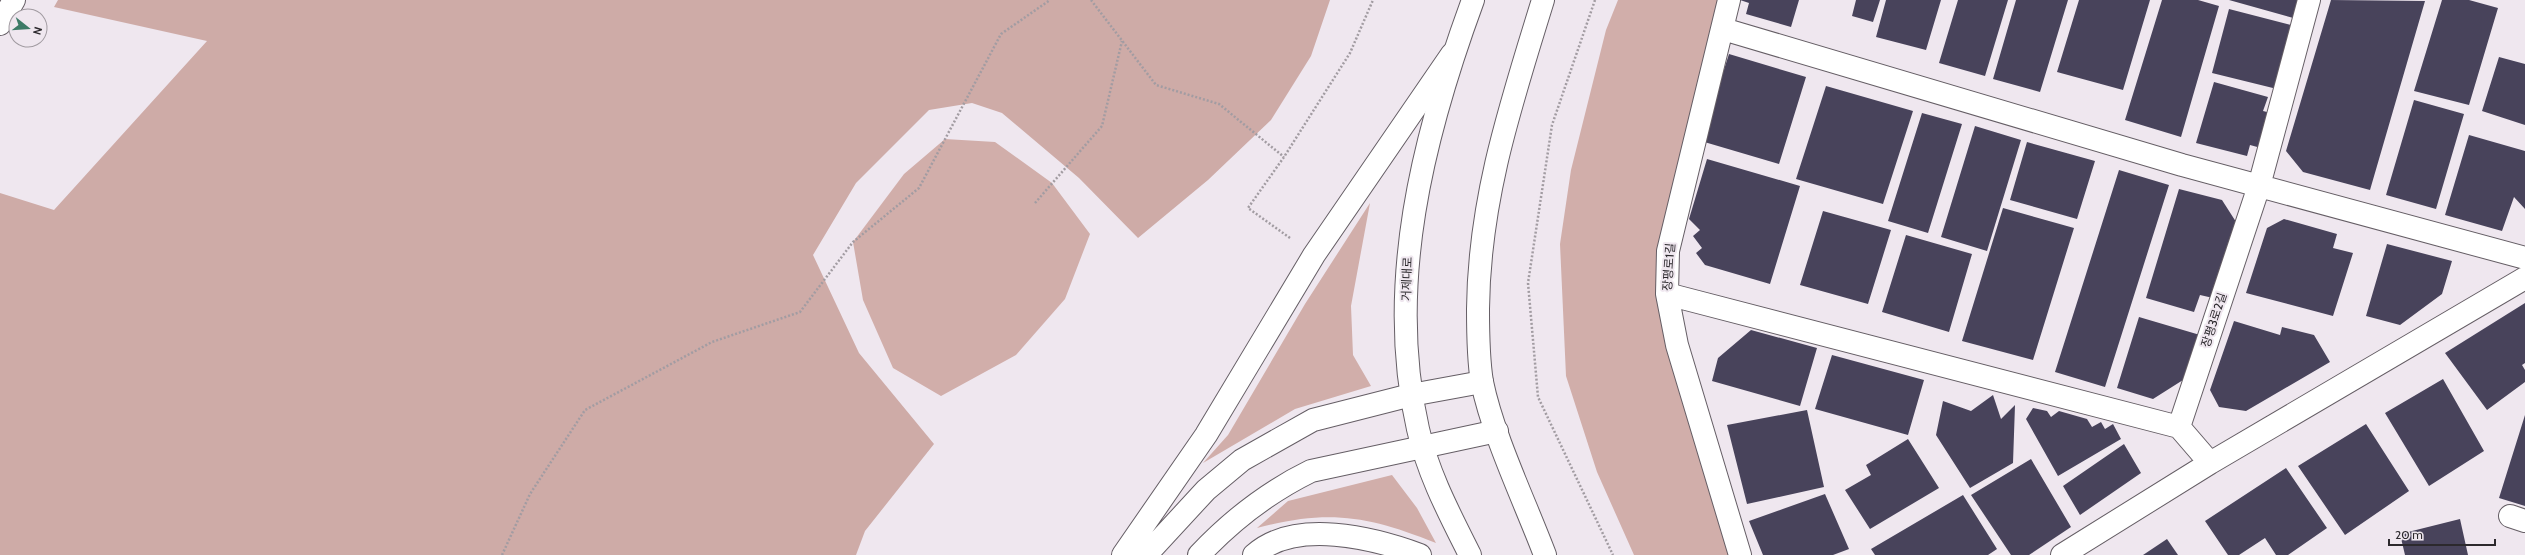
<svg xmlns="http://www.w3.org/2000/svg" width="2525" height="555" viewBox="0 0 2525 555" font-family="Cabin,'Noto Sans KR',sans-serif">
<style>
.green{fill:#d1aeaa}
.forest{fill:#ceaba7}
.building{fill:#48435b}
.lines{fill:none;stroke-linecap:round;stroke-linejoin:round}
.minor-casing{stroke:#655e65;stroke-width:24}
.tertiary-casing{stroke:#655e65;stroke-width:24}
.secondary-casing{stroke:#655e65;stroke-width:24}
.path{stroke:#a29ca2;stroke-width:2.5;stroke-dasharray:2 2;stroke-linecap:butt}
.minor{stroke:#fff;stroke-width:22}
.tertiary{stroke:#fff;stroke-width:22}
.secondary{stroke:#fff;stroke-width:22}
.labels{text-anchor:middle;stroke-width:4;stroke-linejoin:round;paint-order:stroke}
.street-label{font-size:12px;fill:#2c292d;stroke:#efe7ef}
</style>
<rect width="100%" height="100%" fill="#efe7ef"/>
<path class="green" d="M1618 0H1729L1667 294 1740 555H1634L1597 472 1566 376 1560 244 1571 170 1606 30Z
M945 139 995 142 1052 183 1090 234 1065 299 1016 355 941 396 893 368 863 300 853 242 904 174Z
M1370 203 1351 306 1353 355 1371 386 1295 409 1203 463 1228 435 1305 304Z
M1392 475 1417 508 1436 543C1368 516 1329 509 1257 528L1288 501Z"/>
<path class="forest" d="M58 0H1330L1311 56 1271 120 1208 180 1138 238 1079 178 1002 113 972 103 929 110 856 183 813 255 859 353 934 444 865 531 856 555H0V193L54 210 207 41 54 7Z"/>
<path class="building" d="M1740 0H1799L1791 27 1746 14 1749 3Z
M1856 0H1880L1873 22 1852 16Z
M1886 0H1941L1926 50 1876 37Z
M1958 0H2008L1985 76 1939 63Z
M2016 0H2068L2040 92 1993 79Z
M2079 0H2150L2123 90 2057 72Z
M2162 0H2198L2219 6 2181 137 2125 120Z
M2229 0H2302L2297 19Z
M2331 0 2425 1 2370 190 2303 172 2286 151Z
M2442 0H2469L2498 8 2469 105 2414 91Z
M2229 9 2295 26 2277 89 2212 73Z
M1729 54 1806 77 1779 164 1701 141Z
M2499 57 2525 64V125L2482 111Z
M2214 82 2268 97 2263 111 2271 113 2261 148 2250 145 2247 156 2196 143Z
M1826 86 1913 111 1883 204 1796 179Z
M2414 100 2464 114 2436 209 2386 195Z
M1922 113 1962 124 1928 233 1888 221Z
M1975 126 2021 140 1987 251 1941 237Z
M2469 135 2525 151V209L2514 197 2502 231 2445 215Z
M2027 142 2095 161 2077 219 2010 200Z
M1707 159 1800 186 1770 284 1705 265 1696 253 1702 248 1693 236 1700 230 1689 219Z
M2119 170 2169 185 2105 387 2055 372Z
M2179 189 2222 200 2238 225 2213 298 2200 295 2194 312 2146 298Z
M2003 208 2074 228 2033 360 1962 341Z
M1823 211 1891 230 1868 304 1800 285Z
M2284 219 2337 234 2333 248 2353 253 2333 316 2246 293 2267 228Z
M1906 235 1972 254 1949 332 1882 312Z
M2387 244 2452 261 2442 294 2400 325 2366 316Z
M2525 303V363L2522 365 2525 370V382L2487 410 2445 353Z
M2139 317 2200 335 2183 380 2153 399 2117 388Z
M2234 321 2280 335 2282 327 2314 335 2330 362 2246 411 2219 407 2210 390Z
M1751 330 1817 348 1800 406 1712 381 1718 358Z
M1832 355 1924 380 1908 435 1815 409Z
M2443 379 2484 451 2429 486 2385 413Z
M1993 395 2001 419 2015 405 2013 463 1970 488 1936 435 1943 401 1971 411Z
M2033 408 2047 411 2051 417 2059 411 2087 419 2092 427 2101 422 2105 429 2113 424 2121 439 2058 476 2026 419Z
M1807 410 1824 487 1747 504 1727 425Z
M2525 415V506L2499 498Z
M2366 424 2409 491 2345 535 2298 466Z
M1908 439 1939 488 1870 529 1845 490 1871 475 1866 465Z
M2124 444 2141 473 2080 515 2063 486Z
M2031 459 2071 527 2029 555H2011L1971 495Z
M2286 468 2327 528 2288 555H2276L2265 538 2239 555H2228L2205 521Z
M1825 494 1849 549 1833 555H1763L1749 521Z
M1963 495 1997 549 1988 555H1875L1871 549Z
M2460 519 2468 555H2405L2400 534Z
M2167 539 2178 555H2143Z"/>
<g class="lines">
<defs>
<path id="minor" d="M1729 0 1668 251 1667 294 1677 345 1740 555
M0 24 14 0
M1723 29 2182 165 2525 258
M1667 294 2179 427
M2210 463 2179 427 2259 186 2309 0
M2510 516 2525 521
M2062 555 2210 463 2525 278"/>
<path id="tertiary" d="M1123 555 1206 435 1314 255 1452 54
M1146 555 1206 490 1242 460 1313 420 1411 395 1482 382
M1199 555C1231 521 1268 492 1311 471L1497 431
M1254 555C1295 518 1374 538 1420 555"/>
<path id="secondary" d="M1543 0C1511 104 1479 199 1478 309 1478 333 1478 358 1482 382 1493 436 1525 502 1545 555
M1470 555C1450 515 1428 474 1418 429 1385 285 1423 136 1473 0"/>
</defs>
<use href="#minor" class="minor-casing"/>
<use href="#tertiary" class="tertiary-casing"/>
<use href="#secondary" class="secondary-casing"/>
<path class="path" d="M1091 0 1156 85 1219 104 1284 157
M1595 0 1552 125 1528 283 1538 397 1613 555
M1035 203 1102 126 1122 41
M1290 238 1248 208 1284 157 1350 53 1373 0
M502 555 530 494 585 410 712 342 800 312 853 242 919 188 1001 34 1050 0"/>
<use href="#minor" class="minor"/>
<use href="#tertiary" class="tertiary"/>
<use href="#secondary" class="secondary"/>
</g>
<g class="labels">
<g class="street-label">
<text transform="translate(1669 267) rotate(-86)" y="4">장평로1길</text>
<text transform="translate(1407 279) rotate(-88)" y="4">거제대로</text>
<text transform="translate(2214 320) rotate(-72)" y="4">장평3로2길</text>
</g>
</g>
<g transform="translate(28 28) rotate(107)"><circle r="19" fill="#efe7ef" stroke="#a19ba1"/>
<path d="M0-3L7 15L0 10L-7 15Z" fill="#3d7b67"/>
<text y="-6" font-size="11" font-weight="bold" text-anchor="middle" fill="#2c292d">N</text>
</g>
<path d="M2389 539v6h106v-6" fill="none" stroke="#2c292d" stroke-width="2"/>
<text x="2395" y="539" font-size="12" fill="#2c292d" stroke="#efe7ef" stroke-width="3" paint-order="stroke">20 m</text>
</svg>
